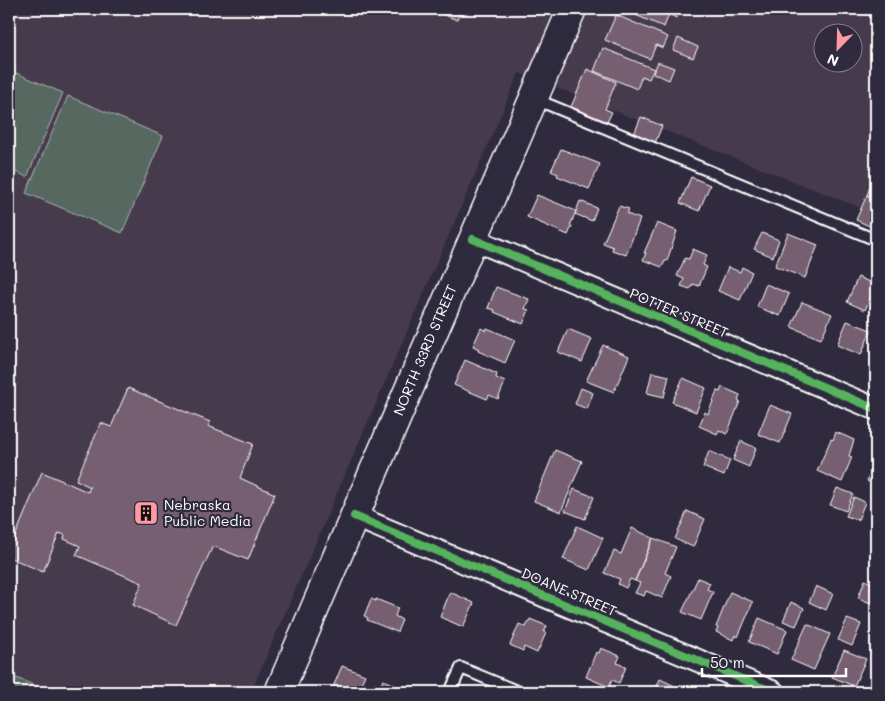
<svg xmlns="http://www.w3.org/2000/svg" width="885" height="701" viewBox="0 0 885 701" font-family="Mali,sans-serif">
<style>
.built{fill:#453a4d;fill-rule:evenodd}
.green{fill:#576860;stroke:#abb4b0}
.building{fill:#775f72;stroke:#fff}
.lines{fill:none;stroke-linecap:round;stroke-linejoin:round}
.service-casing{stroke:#fff;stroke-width:14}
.minor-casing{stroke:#fff;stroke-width:25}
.secondary-casing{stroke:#fff;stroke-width:31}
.service{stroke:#2f2a3d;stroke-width:10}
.minor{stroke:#2f2a3d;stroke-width:21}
.secondary{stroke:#2f2a3d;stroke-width:28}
.cycleway-casing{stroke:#2f2a3d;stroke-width:11}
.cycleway{stroke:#56b35d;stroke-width:8}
.labels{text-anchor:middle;stroke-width:4.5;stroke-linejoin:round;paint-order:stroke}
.street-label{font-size:14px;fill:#fff;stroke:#2f2a3d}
.poi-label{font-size:14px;fill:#fff;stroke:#2f2a3d;text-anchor:start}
</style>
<rect width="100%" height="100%" fill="#2f2a3d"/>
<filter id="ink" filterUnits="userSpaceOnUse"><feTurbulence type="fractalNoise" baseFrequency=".02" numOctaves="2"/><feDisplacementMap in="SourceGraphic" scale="10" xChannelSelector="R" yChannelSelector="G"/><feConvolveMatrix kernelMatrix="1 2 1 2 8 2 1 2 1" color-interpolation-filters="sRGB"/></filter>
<g filter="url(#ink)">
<path class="built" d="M9 9H876V214L519 73 251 692H9ZM822 32H852V62H822Z"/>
<path class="green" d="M9 70 63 93 27 177 9 169Z
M68 96 163 136 122 233 26 193Z
M9 675 51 692H9Z"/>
<path class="building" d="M430 9H462L457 20Z
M621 9H674L679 11 676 18 669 14 664 27Z
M616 15 668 37 663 48 656 45 650 59 605 40Z
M678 38 698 47 693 58 673 50Z
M603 48 654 69 649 79 642 76 637 89 594 71Z
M658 62 674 68 669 80 653 73Z
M587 69 616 82 605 109 612 112 607 122 571 107Z
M641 117 662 126 655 143 634 134Z
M561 149 600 164 589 189 557 176 558 174 551 171Z
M876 171V199L867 195Z
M691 177 710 185 699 211 680 203Z
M537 195 576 211 570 226H572L568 235 527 217Z
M867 195 876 199V229L856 220Z
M580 201 597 208 592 221 575 214Z
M619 206 629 209 627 214 640 219 626 255 612 250 613 247 603 243Z
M657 223 677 231 667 261H665L662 267 643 260 646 253H644Z
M762 233 779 240 773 257 754 249Z
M788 233 818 245 805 278 775 266Z
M693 249 707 255 703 265 707 267 699 286 693 284 690 289 681 286 684 279 677 276 685 258 689 259Z
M728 267 740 272 742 267 752 272 740 300 718 291Z
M858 277 876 285 865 310 847 302Z
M766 284 789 294 780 316 757 307Z
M496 287 529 299 525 309 529 310 523 324 494 312 495 310 488 308Z
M802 302 832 314 821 339 791 327Z
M847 321 871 330 861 355 837 345Z
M481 328 486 331 487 328 515 340 505 363 478 351 479 349 473 346Z
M568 329 592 339 582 362 558 352Z
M603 345 629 356 614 392 586 381Z
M465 360 497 374 496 378 505 382 498 399 489 395 487 399 454 385Z
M652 372 669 376 664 397 647 393Z
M683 378 706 388 696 412 672 402Z
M722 387 740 395 738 400 740 401 727 434 719 430 717 434 699 426 705 412 708 414 717 391 720 392Z
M128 388 210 422 208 426 253 444 240 478 275 494 248 560 213 546 176 625 133 605 142 583 76 555 80 546 64 539 65 535 59 533 43 572 9 557V551L42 472 88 492 90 487 76 480 101 423 111 427Z
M581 388 593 393 587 409 575 404Z
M770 405 792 414 780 443 758 434Z
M836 432 854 440 849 456 852 457 842 482 817 471 831 439 833 440Z
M741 441 756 448 749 467 733 460Z
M555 450 582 461 561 512 534 501Z
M709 451 730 460 724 476 703 467Z
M876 460V486L867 481Z
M837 488 853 494 846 511 830 505Z
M574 489 594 497 585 519 565 511Z
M854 497 865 502 858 520 846 516Z
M687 511 705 519 693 547 675 539Z
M577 526 603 538 589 570 563 559Z
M632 528 653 538 635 581 630 579 626 588 618 584 620 579 604 573 614 551 621 554Z
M653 538 676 547 665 573 671 576 662 598 646 591 644 596 635 593 640 583 635 581Z
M698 578 710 583 707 589 713 592 701 620 682 612Z
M865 580 876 585V605L858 598Z
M816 586 833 594 826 610 809 602Z
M450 592 474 603 463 627 440 617Z
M730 592 753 602 738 637 735 635 733 640 716 632 718 628 716 627Z
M371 599 376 601V599L398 608 395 616 402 620 397 632 367 620 368 618 364 616Z
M791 602 804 608 796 626 783 621Z
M759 618 787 630 777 654 749 642Z
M530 619 547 626 544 632 546 633 537 653 524 647 523 651 510 645 519 624 526 627Z
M847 619 861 624 852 646 838 640Z
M807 624 830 634 814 670 791 660Z
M601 648 620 656 617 663 626 667 619 683 612 680 609 687 586 677 596 652 599 653Z
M844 650 866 659 854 686 832 677Z
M342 666 365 675 357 692H331Z
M660 679 679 688 677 692H654Z
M383 680 405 689 403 692H378Z"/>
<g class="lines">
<defs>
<path id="service" d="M535 99 876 240
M450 692 461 668 519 692"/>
<path id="minor" d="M473 239 876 409
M354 516 773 692"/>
<path id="secondary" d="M279 692 572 9"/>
</defs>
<use href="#service" class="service-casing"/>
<use href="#minor" class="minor-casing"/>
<use href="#secondary" class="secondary-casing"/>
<use href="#service" class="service"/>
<use href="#minor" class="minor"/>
<use href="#secondary" class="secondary"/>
<defs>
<path id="cycleway" d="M473 239 876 409
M354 516 773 692"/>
</defs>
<use href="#cycleway" class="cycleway-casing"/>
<use href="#cycleway" class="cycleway"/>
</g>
</g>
<defs>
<symbol id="building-square" viewBox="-11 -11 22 22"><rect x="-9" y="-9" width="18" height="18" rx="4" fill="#ff9aa2" stroke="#2f2a3d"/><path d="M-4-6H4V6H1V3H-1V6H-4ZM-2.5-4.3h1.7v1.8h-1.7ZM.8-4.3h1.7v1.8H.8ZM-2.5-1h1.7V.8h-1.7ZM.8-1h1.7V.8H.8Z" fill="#111"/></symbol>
</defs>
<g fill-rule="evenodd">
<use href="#building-square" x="132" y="499" width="28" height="28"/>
</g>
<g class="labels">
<g class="street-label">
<text transform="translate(679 313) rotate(23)" y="5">POTTER STREET</text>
<text transform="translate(425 350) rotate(-67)" y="5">NORTH 33RD STREET</text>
<text transform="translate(569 592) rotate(23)" y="5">DOANE STREET</text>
</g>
<g class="poi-label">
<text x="164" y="510">Nebraska<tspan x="164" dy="16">Public Media</tspan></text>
</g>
</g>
<rect width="885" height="701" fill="none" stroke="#2f2a3d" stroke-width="30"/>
<rect x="15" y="15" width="855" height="671" fill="none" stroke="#fff" stroke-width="2" filter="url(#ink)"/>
<g transform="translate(838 48) rotate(203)"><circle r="24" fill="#2f2a3d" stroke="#827f8b"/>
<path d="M0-4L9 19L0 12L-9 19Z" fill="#ff9aa2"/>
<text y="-8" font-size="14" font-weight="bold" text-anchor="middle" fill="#ffffff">N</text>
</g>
<path d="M702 668v8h144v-8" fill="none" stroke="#ffffff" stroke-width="2.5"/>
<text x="710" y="668" font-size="15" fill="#ffffff" stroke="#2f2a3d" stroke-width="4" paint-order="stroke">50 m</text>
</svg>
